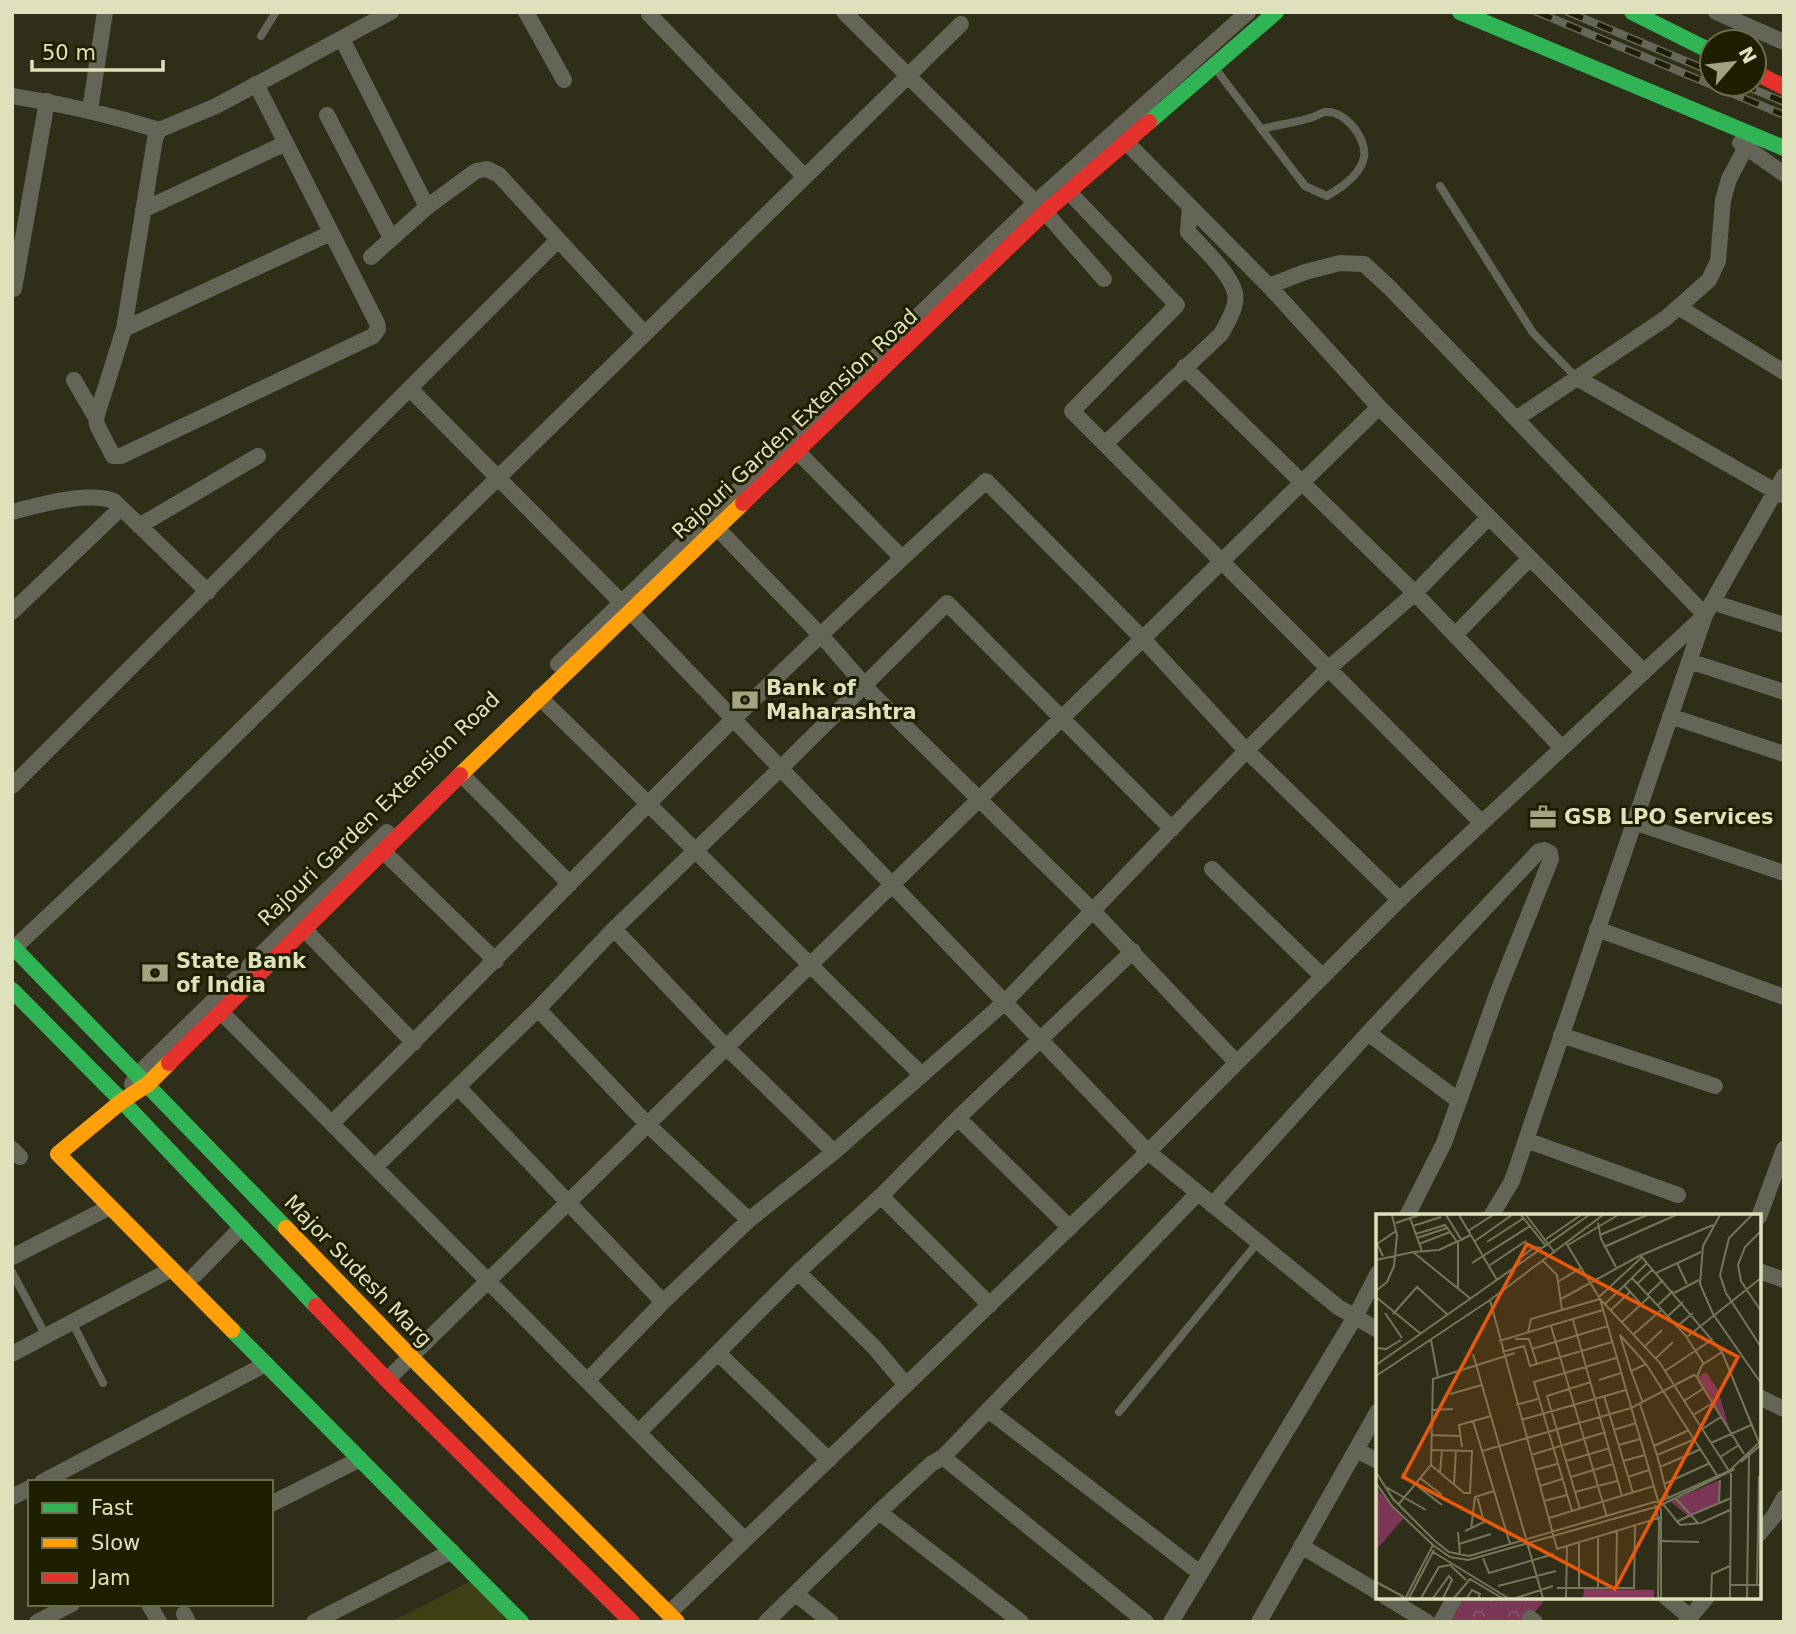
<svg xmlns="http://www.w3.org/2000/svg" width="1796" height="1634" viewBox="0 0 1796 1634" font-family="'DejaVu Sans',sans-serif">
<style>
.built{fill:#3f4016}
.park{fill:url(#park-crowns)}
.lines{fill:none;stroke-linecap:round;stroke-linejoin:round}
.lane{stroke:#656557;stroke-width:8}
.street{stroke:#656557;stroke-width:16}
.fast{stroke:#30b455;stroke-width:16}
.slow{stroke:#ff9f0a;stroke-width:16}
.jam{stroke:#e5322d;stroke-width:16}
.rail-casing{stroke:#666759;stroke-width:8}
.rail{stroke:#1e1f00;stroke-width:5;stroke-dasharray:16;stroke-linecap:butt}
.labels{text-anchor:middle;stroke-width:6;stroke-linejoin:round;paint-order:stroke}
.street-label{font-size:21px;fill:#dee1bb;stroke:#1e1f00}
.poi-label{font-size:21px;font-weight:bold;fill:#dee1bb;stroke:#1e1f00;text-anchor:start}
.inset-road{fill:none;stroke:#75765a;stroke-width:2}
.view{fill:#e8590c;fill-opacity:0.15;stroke:#e8590c;stroke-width:3.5}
.inset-edge{fill:none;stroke:#dee1bb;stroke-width:3.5}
</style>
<defs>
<pattern id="park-crowns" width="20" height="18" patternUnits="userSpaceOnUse" patternTransform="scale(1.75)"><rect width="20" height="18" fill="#7a3756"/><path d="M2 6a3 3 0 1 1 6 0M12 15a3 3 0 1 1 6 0" fill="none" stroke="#8c546c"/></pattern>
</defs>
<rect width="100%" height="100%" fill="#2f2f19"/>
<path class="built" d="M483 1575 506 1622H390Z"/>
<path class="park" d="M1455 1597H1547L1527 1622H1441Z"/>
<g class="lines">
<path class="lane" d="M261 36 276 12
M1216 69 1227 84 1305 186 1327 196C1341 188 1361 174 1364 157 1367 138 1345 110 1325 112 1320 113 1315 117 1310 118 1294 123 1277 125 1261 129
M1440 186 1533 333 1577 378
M12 1272 46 1336
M72 1322 103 1383
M1119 1412 1258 1242"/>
<path class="street" d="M526 12 564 80
M844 12 1045 212 1104 279
M1716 12 1784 42
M649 14 805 177
M342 39 427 207
M256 84 377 323 378 329 373 336 121 456H113L97 425 96 418 124 329 155 139 159 130 216 106C275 75 332 43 391 12
M12 96C63 104 111 115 159 130
M90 110 105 12
M327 115 391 238
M1126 142 1269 286 1379 407 1644 672
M1740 143 1784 174
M1068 191 1177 305 1072 411 1482 823
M143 210 286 143
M371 257 427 207 476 171 487 169 499 175 644 333
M1269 286 1305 272 1340 263 1364 264 1390 288 1516 419 1666 318 1709 280 1718 261 1723 200 1729 179 1746 147
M14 289 47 101
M1680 308 1784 372
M124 329 331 233
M1184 367 1415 593 1562 748
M1577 378 1782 495
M74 380 96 418
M411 390 629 610 1148 1152 1338 1307 1378 1330
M1106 443 1221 334C1227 323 1238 306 1235 293 1231 274 1201 246 1188 232L1190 206
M797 451 902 558
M12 512C38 505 88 491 114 501L208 592
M139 526 258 456
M716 527 828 643 873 695 1093 911 1237 1063
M1712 602 1784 625
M12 612 121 508
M1455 635 1530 558
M1689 661 1784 692
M558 664 1035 203 1248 12
M539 697C668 821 793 950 922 1075
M1670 716 1784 754
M461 774 570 884
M12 786 558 240
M1634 822 1784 873
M384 852 496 961
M1212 869 1323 977
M304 929 414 1043
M614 929 726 1047 834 1152
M1597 929 1784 997
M12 950 109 859 961 24
M538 1009 648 1125 749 1220
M221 1012 745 1540
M1368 1033 1539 851 1544 850 1550 853 1551 859 1497 994 1459 1101
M1561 1035 1715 1086
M132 1084 138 1074 387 832
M458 1087 663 1302
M958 1118 1070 1228
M332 1123C439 1018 543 910 649 803 758 693 871 586 986 481L1143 639 1240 744 1400 900
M1526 1140 1678 1195
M12 1149 20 1157
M375 1167 538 1009 614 929 781 768 947 603 1172 829
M881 1196 990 1305
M1212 1205 1368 1033 1459 1101 1444 1143 1407 1216
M1491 1216 1512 1181 1705 615 1516 419
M1759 1217 1784 1149
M12 1257 110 1207
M1759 1271 1784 1280
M798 1272 874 1347 906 1385
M195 1275 242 1227
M718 1353 829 1460
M12 1354 172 1269
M387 1380 1379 407
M587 1381 663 1302 749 1220 834 1152 1005 1002 1247 750 1328 669 1415 593 1489 517
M1759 1397 1784 1409
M988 1410 1200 1573
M639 1432 798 1272 881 1196 958 1118 1133 951
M1356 1450 1378 1461
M943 1457 1198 1193
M42 1482 266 1364
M12 1497 30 1488
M271 1504 360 1459
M879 1512 1021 1622
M1759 1534 1774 1516 1784 1498
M1301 1546 1378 1592
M796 1594 831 1622
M1386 1597 1427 1622
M1666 1597 1690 1617
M149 1604 159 1622
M184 1614 188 1622
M668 1614 1148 1152 1397 902 1705 615 1784 476
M1530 1618 1535 1622
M37 1622 72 1604
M314 1622 452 1551
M766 1622 879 1512 931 1464 943 1457 1146 1622
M1171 1622 1355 1317 1378 1273
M1259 1622 1378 1411
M1441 1622 1455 1597
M1686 1622 1707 1597"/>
<path class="fast" d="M1460 12 1784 148
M1632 12 1712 52
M1149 122 1276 12
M12 946 286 1228
M12 990 122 1101 316 1306
M232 1330 521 1622"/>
<path class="slow" d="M460 775 743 503
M169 1063 148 1084 122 1101 58 1154 232 1330
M286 1228 411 1357 677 1622"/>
<path class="jam" d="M1754 72 1784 87
M743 503 1045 212 1149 122
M169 1063 460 775
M316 1306 387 1380 632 1622"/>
<defs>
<path id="rail" d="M1537 12 1784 115
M1568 12 1712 72
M1741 84 1784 102"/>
</defs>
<use href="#rail" class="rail-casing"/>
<use href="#rail" class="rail"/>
</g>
<defs>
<symbol id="bank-bare" viewBox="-9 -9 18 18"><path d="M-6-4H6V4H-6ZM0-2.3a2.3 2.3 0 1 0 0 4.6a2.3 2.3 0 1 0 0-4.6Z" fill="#a1a382" stroke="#1e1f00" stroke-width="2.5" paint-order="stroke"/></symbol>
<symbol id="office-bare" viewBox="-9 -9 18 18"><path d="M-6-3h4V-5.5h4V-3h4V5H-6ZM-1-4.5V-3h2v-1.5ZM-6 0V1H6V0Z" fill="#a1a382" stroke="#1e1f00" stroke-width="2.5" paint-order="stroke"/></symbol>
</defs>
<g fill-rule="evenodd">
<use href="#bank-bare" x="726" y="681" width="38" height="38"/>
<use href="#office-bare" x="1524" y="798" width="38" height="38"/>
<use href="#bank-bare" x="136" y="954" width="38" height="38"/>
</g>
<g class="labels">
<g class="street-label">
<text transform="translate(795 424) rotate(-43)" y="7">Rajouri Garden Extension Road</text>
<text transform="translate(379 809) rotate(-44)" y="7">Rajouri Garden Extension Road</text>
<text transform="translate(358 1271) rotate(46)" y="7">Major Sudesh Marg</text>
</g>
<g class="poi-label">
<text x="766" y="695">Bank of<tspan x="766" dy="24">Maharashtra</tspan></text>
<text x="1564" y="824">GSB LPO Services</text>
<text x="176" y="968">State Bank<tspan x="176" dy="24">of India</tspan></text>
</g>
</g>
<g transform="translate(1376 1214)">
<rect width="385" height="385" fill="#2f2f19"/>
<path d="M208 375 278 376V384H207Z" fill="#88395e"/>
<path d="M330 158 342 176 354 217 321 163ZM344 266 343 288 312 302 294 287ZM0 274 27 305 0 336Z" fill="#7a3756"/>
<path class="inset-road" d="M70 1 86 27M83 1 121 66M145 1 170 32M150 1 179 39M344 1 327 32 324 70 337 100 385 169M376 1 353 24 344 61 350 79 385 133M34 4 46 37M20 9 43 1M222 9 225 25 240 53M37 12 65 3M92 17 117 1M385 17 369 33 362 51 365 67 385 97M40 20 69 11 82 29V74M224 21 271 1M41 24 71 14M170 25 205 1M99 27 136 1M111 28 148 4M190 29 224 85 285 297V384M43 30 74 18M192 31 242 1M228 33 300 1M38 38 63 36 95 21M264 41 346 138 384 231M7 42 1 30 20 17M0 46 37 38 95 85M96 49 154 12M301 49 311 70M144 50 143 45 158 33 166 34M114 51 150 27M280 59 325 38M256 64 271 49M183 67 205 54M261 70 277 55M248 71 265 90M0 77 11 68 18 52 21 21 16 1M298 79 323 66M271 81 287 66M0 83 45 120M223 83 266 43M185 85 263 42 337 11M114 86 181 335 286 303M229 90 256 64 311 123 385 64M281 92 297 77M186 96 224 85 284 149 355 260 354 384M235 96 254 78M9 99 26 124M17 100 41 73 72 101M291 103 307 88M197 106 246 282M246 108 273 83M175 112 231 303M300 113 317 99M152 118 155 105 186 96 181 61 167 47M258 120 285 96M311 124 328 150M139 125H153L161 150M55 126 62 163M123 127 227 96M269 132 286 116M0 134 10 135 25 126M156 135 232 112M126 138 148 132 154 152 236 128M97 140 167 384M280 144 297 128M0 151 213 1M255 157 244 121 270 150M289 157 337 125M0 162 114 86 227 1M321 164 368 240M223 166 245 159M74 180 106 171M228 182 257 279M308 187 328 174M267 189 255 157 270 150 342 263M264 190 281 241M140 191 162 185M56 196 77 195M317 201 337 189M145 206 250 176M97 207 134 330M326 215 345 203M238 216 260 209M56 221 84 222M335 229 375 211M243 231 264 225M278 232 313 216M86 233 83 211 115 202M106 237 255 194 318 161 321 163 326 151 346 138M155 241 230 218M344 243 363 231M190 247 234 234M247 247 269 241M365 248 385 231M55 251 88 279H94L96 237 56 236M284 253 325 235M159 256 181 250M0 258 17 285 59 327 73 338 93 342 292 284 353 257 385 227M64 259 66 236M26 260 66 291M195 263 237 250M252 263 273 256M44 264 66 281M0 269 16 292 57 331 74 343 92 346 283 292 359 255M78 270 80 236M288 270 334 249M8 272 50 296M164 272 186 265M199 278 241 267M292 284 281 241 319 225M300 285 315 301 355 284M168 287 191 281M343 288 344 266M287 290 304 311 325 309 354 296M22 291 55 251 57 165 139 139M279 291 283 308 282 384M204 295 171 182 215 168M196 297 158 168 240 144M173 304 278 272M300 308 315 301 322 309M95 315 99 283 118 277M89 317 108 308 101 282M82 318 84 341M286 327 323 328M203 328V375M83 330 115 320M57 338 132 384M107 344 113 359 178 340M0 368 28 383M354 371H385M122 372 180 357M381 372 383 262M181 374H258L259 311M222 375V322M240 375 241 317M30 383 57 331M33 384 58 336M45 384 63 353 74 351 90 366M57 384 73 362 76 366 67 384M78 384 94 365 126 384M91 384 96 376 104 380 102 384M140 384 177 372M190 384 191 332M335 384 336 360 354 352M371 384 373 239"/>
<path class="view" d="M151 30 362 143 239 375 27 263Z"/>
<rect width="385" height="385" class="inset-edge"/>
</g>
<rect width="1796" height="1634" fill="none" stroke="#dee1bb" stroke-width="28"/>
<rect x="28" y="1480" width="245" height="126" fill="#1e1f00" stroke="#6b6d4b" stroke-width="2"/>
<rect x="42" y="1503" width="35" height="10" fill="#30b455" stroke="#6b6d4b" stroke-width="2"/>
<text x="91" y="1515" font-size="21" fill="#dee1bb">Fast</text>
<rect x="42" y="1538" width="35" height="10" fill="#ff9f0a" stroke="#6b6d4b" stroke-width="2"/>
<text x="91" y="1550" font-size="21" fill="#dee1bb">Slow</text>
<rect x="42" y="1573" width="35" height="10" fill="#e5322d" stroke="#6b6d4b" stroke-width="2"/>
<text x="91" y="1585" font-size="21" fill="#dee1bb">Jam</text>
<g transform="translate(1733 63) rotate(62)"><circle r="33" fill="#1e1f00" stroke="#6b6d4b" stroke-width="2"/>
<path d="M0-5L12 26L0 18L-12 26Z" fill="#a1a382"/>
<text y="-10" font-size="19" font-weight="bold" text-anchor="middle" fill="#dee1bb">N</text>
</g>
<path d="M32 60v10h131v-10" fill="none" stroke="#dee1bb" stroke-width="3.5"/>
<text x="42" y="60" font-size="21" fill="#dee1bb" stroke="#1e1f00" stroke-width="5" paint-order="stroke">50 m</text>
</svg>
